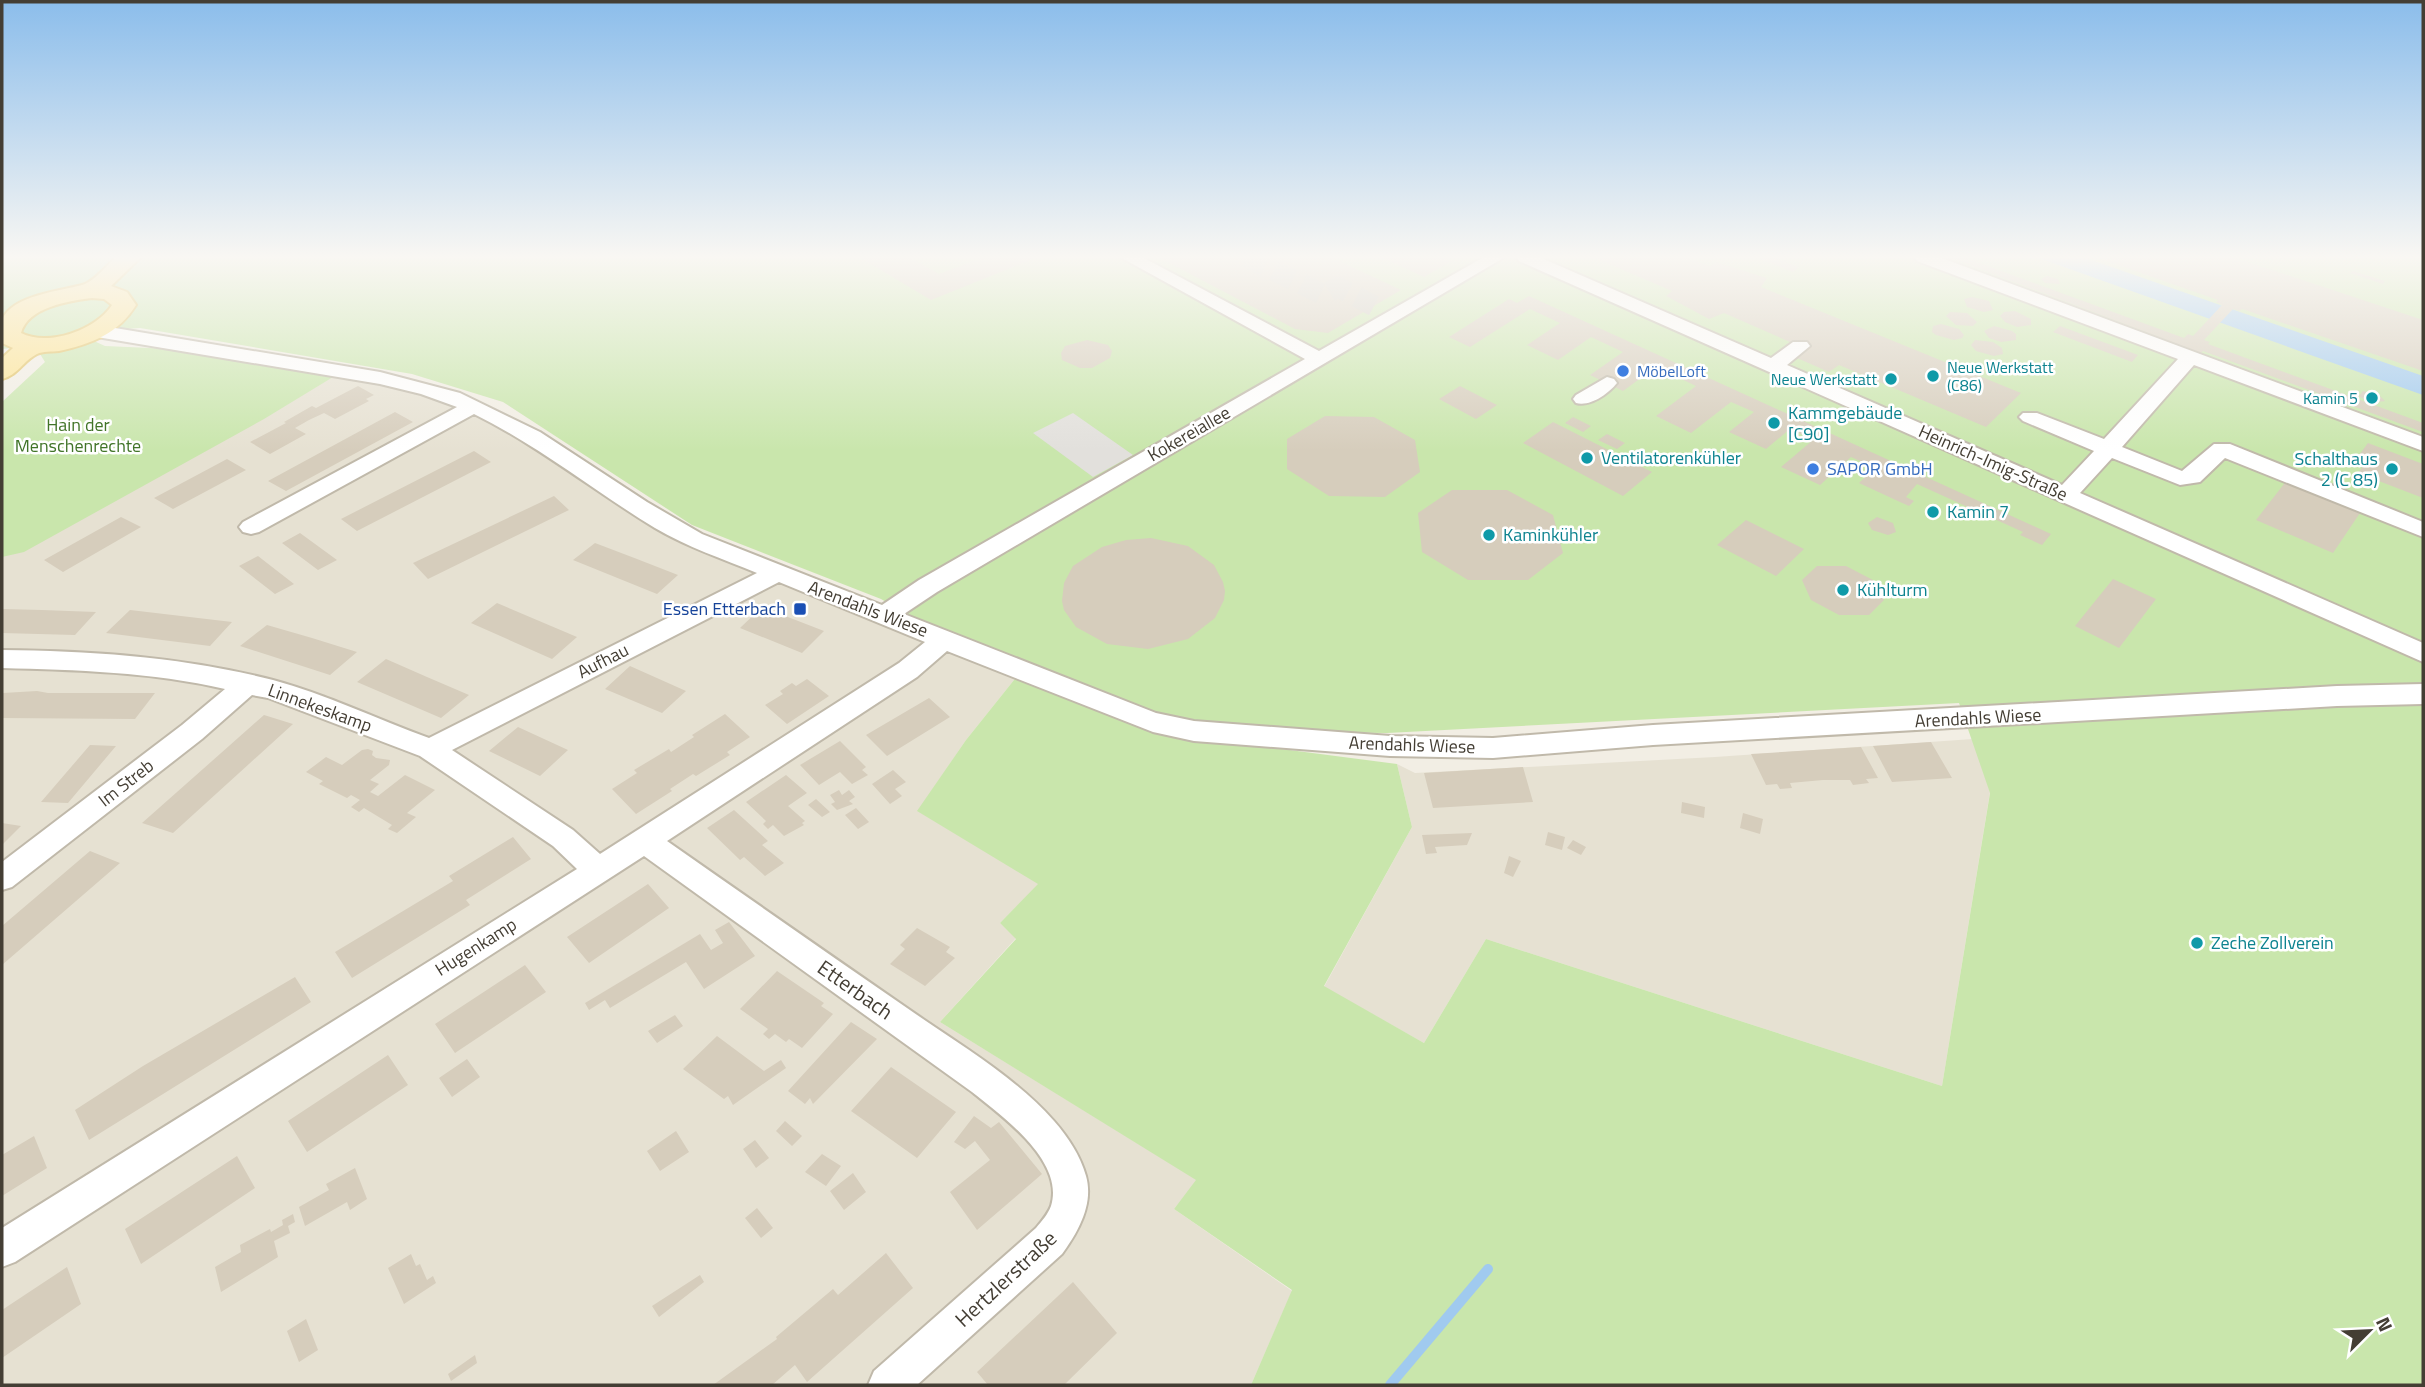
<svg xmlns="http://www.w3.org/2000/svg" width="2425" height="1387" viewBox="0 0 2425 1387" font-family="'Titillium Web',sans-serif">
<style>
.residential{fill:#e6e1d2}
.green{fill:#c9e6ac}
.parking{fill:#e2e0dc}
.water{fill:#a0caef}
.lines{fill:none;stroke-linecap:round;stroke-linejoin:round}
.stream{stroke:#a0caef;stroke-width:10}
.building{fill:#d6cdbc}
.minor-tunnel{stroke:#cfcbc1;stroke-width:21;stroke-dasharray:21 10;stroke-linecap:butt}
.minor-casing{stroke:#c0b9aa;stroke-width:4}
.major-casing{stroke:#e2c262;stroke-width:4}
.minor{fill:#fff;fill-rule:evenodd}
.major{fill:#fde492;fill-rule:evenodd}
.shop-dot{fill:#3f7fe0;stroke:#fff;stroke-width:2.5}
.culture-dot{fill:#0f9aa8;stroke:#fff;stroke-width:2.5}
.transit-dot{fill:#1a4fb4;stroke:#fff;stroke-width:2.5}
.labels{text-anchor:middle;stroke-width:5;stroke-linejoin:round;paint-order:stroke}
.far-culture-label{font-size:16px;fill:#0d838f;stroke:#fff;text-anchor:end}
.far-shop-label{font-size:16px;fill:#366cbe;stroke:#fff;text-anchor:start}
.culture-label{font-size:18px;fill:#0d838f;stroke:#fff;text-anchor:start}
.park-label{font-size:18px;fill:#417428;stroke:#fff}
.street-label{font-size:18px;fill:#443e34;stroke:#fff}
.shop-label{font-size:18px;fill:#366cbe;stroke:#fff;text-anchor:start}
.transit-label{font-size:18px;fill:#164399;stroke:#fff;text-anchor:end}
.near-street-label{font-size:21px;fill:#443e34;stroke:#fff}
</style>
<rect width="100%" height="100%" fill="#f2eee4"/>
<path class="residential" d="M196 350 392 381 462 404 674 534 1022 670 966 740 918 811 1039 884 1000 923 1016 938 940 1022 1197 1180 1174 1209 1292 1291 1251 1385H2V403Z
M1973 739 1990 792 1942 1086 1486 939 1424 1043 1324 987 1412 827 1397 764 1415 773 1715 757Z"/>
<path class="green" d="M2 257H2423V1385H1251L1292 1290 1174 1209 1196 1180 940 1022 1016 939 1000 923 1038 884 917 811 966 740 1022 670 1198 738 1397 764 1412 827 1324 986 1424 1043 1486 939 1942 1086 1990 793 1959 703 1387 733 1288 732 1196 723 1156 715 948 638 881 599 692 525 503 402 412 374 140 328 97 331 58 343 2 349Z
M94 341 105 346 196 350 338 374 264 419 24 552 2 557V402L45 362 40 354 61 346Z"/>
<path class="parking" d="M1073 413 1133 455 1093 477 1033 433Z"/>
<path class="water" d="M2036 257H2083L2423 376V395Z"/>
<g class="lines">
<path class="stream" d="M1390 1385 1488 1269"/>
</g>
<path class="building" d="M859 257H909L939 274 984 257H1038L931 300Z
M1158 257H1331L1401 290 1328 333 1295 329Z
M1381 257H1443L1452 261 1424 277Z
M1593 257H1685L1710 266 1716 262 1767 278 1761 287 2021 393 1986 427 1839 365 1829 372 1797 358 1806 349 1724 313 1709 319 1666 296 1672 291Z
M1755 257H1773L1799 267 1793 272Z
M1948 257H1963L2184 338 2188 334 2193 336 2222 305 2216 302 2218 300 2095 257H2233L2423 320V371L2242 309 2240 311 2233 309 2204 340 2210 342 2208 344 2423 423V432L2203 351 2201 353Z
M2353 271 2385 281 2383 284 2350 273Z
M2047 276 2058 279 2060 284 2045 283 2041 279Z
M1529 296 2051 534 2042 545 2020 535 2023 532 1917 484 1906 497 1914 501 1909 506 1900 502 1859 483 1875 468 1851 457 1820 485 1781 467 1813 440 1790 429 1766 449 1729 432 1754 412 1731 402 1691 433 1656 416 1696 386 1656 367 1623 391 1590 375 1623 352 1591 337 1558 360 1527 345 1560 323 1530 309 1470 347 1449 337 1509 299 1517 303Z
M1972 297 1989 301 1993 310 1984 312 1967 307 1964 299Z
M2015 311 2031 319V325L2017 327 2005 322 2000 316 2004 312Z
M1950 312 1967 313 1977 322 1973 326 1956 325 1946 316Z
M1941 324 1959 329 1964 335 1962 338 1954 340 1936 335 1932 332 1933 326Z
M1994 326 2012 331 2016 334V340L2001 342 1989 338 1984 331Z
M2060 326 2138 355 2132 362 2053 332Z
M1087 340 1108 345 1112 351 1110 358 1092 368H1080L1062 360 1061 353 1065 346Z
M1975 340 1993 342 2002 348 2003 354 1994 356 1976 351 1971 345Z
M358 386 374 395 366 399 369 401 335 419 324 413 309 420 295 428 306 434 270 454 250 442 286 423 284 422 312 406 316 408Z
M1460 386 1497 405 1476 419 1439 399Z
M2363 391 2379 395 2385 401 2370 403 2359 396Z
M395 412 413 422 286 491 268 481Z
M1325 416 1374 417 1415 440 1420 472 1385 497 1329 496 1287 469V439Z
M1573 417 1591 426 1583 432 1565 423Z
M1553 422 1652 472 1623 496 1523 443Z
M1607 434 1625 443 1617 449 1598 440Z
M2368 443 2423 464V498L2358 473 2368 459 2359 455Z
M1639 450 1658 459 1650 466 1631 456Z
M474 451 491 462 357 531 341 519Z
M227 459 246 470 173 509 154 498Z
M2287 480 2362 510 2333 553 2256 520Z
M1452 490H1507L1553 515 1563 553 1528 580H1468L1422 552 1418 513Z
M554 496 569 510 428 579 413 563Z
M121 517 141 527 63 572 44 560Z
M1877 517 1893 523 1896 532 1888 535 1872 530 1868 523Z
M1746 520 1804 549 1776 576 1717 545Z
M300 533 337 560 318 570 282 543Z
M1151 538 1188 546 1214 565 1223 582 1225 591 1224 600 1215 618 1188 639 1148 649 1107 644 1076 627 1064 610 1062 601 1064 583 1073 566 1102 547 1126 540Z
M595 543 637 559 678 575 657 594 573 560Z
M258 556 294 584 275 594 239 566Z
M1817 566H1846L1873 580 1884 600 1869 615H1839L1811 600 1802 580Z
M2113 579 2156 599 2119 648 2075 626Z
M497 603 577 637 552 659 471 623Z
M762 607 824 631 802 653 740 628Z
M2 609 42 610 96 612 75 635 2 633Z
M130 610 232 622 210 646 106 633Z
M267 625 312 638 357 652 330 675 240 646Z
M386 659 427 677 469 695 441 718 357 682Z
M630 666 686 691 662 713 605 689Z
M807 679 829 696 787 724 765 705 783 694 780 691 792 683 796 686Z
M37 691 48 693H155L135 719 2 718 3 693Z
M929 698 950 717 887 756 866 735Z
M725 714 750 737 727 752 730 755 696 776 693 774 670 789 672 791 636 814 612 789 637 773 634 770 669 749 671 752 694 737 692 735Z
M264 715 293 724 173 833 142 823Z
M518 727 568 750 540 776 489 751Z
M840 741 866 767 862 770 868 775 852 784 840 772 819 785 800 765Z
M1931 742 1952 778 1892 782 1873 746Z
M90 745 116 746 68 803 41 802Z
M1861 747 1878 778 1866 779 1869 783 1853 785 1850 780H1823L1790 783 1792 788 1780 789 1777 784 1766 785 1751 754Z
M368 749 373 751 372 755 376 758 390 760 389 765 370 780 379 784 370 792 378 796 405 775 435 790 407 813 416 817 397 833 388 829 392 825 364 808 359 812 351 807 360 800 351 795 347 798 319 784 323 781 306 772 326 757 342 765 362 750Z
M1523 767 1533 802 1433 808 1424 773Z
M893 770 906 782 895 789 902 796 890 804 872 784Z
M786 775 807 793 788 806 805 821 802 823 804 825 784 836 773 825 768 829 763 824 766 821 746 802Z
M839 790 842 795 849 790 855 797 849 801 853 804 837 810 831 804 835 802 830 795Z
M816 799 830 812 822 817 808 805Z
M1682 802 1705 807 1704 818 1681 813Z
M856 808 869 822 858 829 845 815Z
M734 810 768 841 762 845 784 863 765 876 744 857 740 860 707 828Z
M1743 813 1763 819 1760 834 1740 828Z
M2 823 21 826 2 845Z
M1548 832 1565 837 1562 850 1545 845Z
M1472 833 1467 845 1435 847 1437 853 1426 854 1422 835Z
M513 837 531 859 466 900 470 905 352 978 335 952 453 881 449 876Z
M1573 840 1586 847 1581 855 1567 848Z
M90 851 120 863 2 965V926Z
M1509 856 1521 861 1513 877 1504 873Z
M648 884 669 908 589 963 567 937Z
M729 922 755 956 704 989 686 962 610 1008 605 1000 589 1010 585 1003 700 934 711 950 723 943 715 930Z
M917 928 950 947 946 952 955 958 925 986 890 964 905 949 900 945Z
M525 965 546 992 455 1053 435 1024Z
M777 971 824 1003 821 1006 833 1014 802 1048 789 1039 786 1042 775 1034 769 1039 763 1034 768 1029 740 1009Z
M295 977 311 1002 89 1140 75 1110 143 1066Z
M675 1015 683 1026 657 1043 648 1031Z
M851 1022 877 1039 813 1104 810 1098 805 1104 788 1091Z
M717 1036 764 1071 781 1060 786 1068 733 1105 728 1096 724 1099 683 1069Z
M388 1055 408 1085 307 1152 288 1121Z
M467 1059 480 1077 452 1097 439 1078Z
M891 1067 956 1112 917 1158 851 1111Z
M974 1116 991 1128 999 1122 1042 1174 977 1230 950 1192 990 1160 975 1141 965 1149 954 1142Z
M785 1121 802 1136 792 1146 776 1131Z
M676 1131 689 1152 660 1171 647 1151Z
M34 1136 47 1168 2 1196V1155Z
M755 1140 769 1158 756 1168 743 1149Z
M822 1154 841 1166 826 1186 805 1172Z
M237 1156 255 1188 141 1264 125 1229Z
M355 1168 367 1199 350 1210 347 1202 305 1226 299 1207 329 1190 326 1184Z
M853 1173 866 1192 844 1210 830 1191Z
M757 1208 773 1228 761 1238 745 1218Z
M293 1214 295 1222 288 1226 290 1233 274 1241 278 1257 221 1292 215 1267 241 1252 240 1245 270 1229 271 1232 283 1225 282 1220Z
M886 1253 913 1288 807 1382 795 1365 772 1385H713L777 1339 776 1337 833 1289 838 1295Z
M411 1254 416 1266 420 1264 427 1280 433 1276 436 1283 404 1304 388 1268Z
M67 1267 81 1304 2 1358V1310Z
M700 1275 704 1282 659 1317 652 1306Z
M1073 1282 1117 1333 1064 1385H988L977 1372Z
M306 1319 318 1350 299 1362 287 1331Z
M475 1355 477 1363 451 1381 448 1374Z"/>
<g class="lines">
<path class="minor-tunnel" d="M1246 257 1324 295 1338 287 1374 306"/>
<defs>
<path id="minor" d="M1120 257H1142L1319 351 1484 257H1505L937 592 904 614 1156 713 1194 721 1390 736 1493 738 1653 725 2337 686 2423 684V704L2337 706 1653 745 1493 758 1390 756 1194 741 1153 732 947 651 917 677 667 841C747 897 827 953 907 1008 957 1043 1013 1075 1054 1121 1068 1137 1080 1155 1086 1176 1094 1204 1078 1232 1062 1254L917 1385H868L874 1371 1036 1228C1042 1221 1048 1214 1051 1206 1065 1161 1002 1116 972 1092L644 856 15 1262 2 1267V1228L577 869 553 846 420 756 268 698 252 695 202 739 12 887 2 890V862L182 725 225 689C151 672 77 670 2 668V650C94 651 183 657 273 680 325 694 377 719 429 738L757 573C723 559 687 547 655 528 594 491 539 446 474 414L259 532 251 534 243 532 239 527 243 522 457 407 421 394 380 384 97 337 87 331 90 327 97 325 380 372 460 393 540 432 647 502 702 534 882 605 919 580 1305 359ZM779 582 925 642 899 663 600 854 573 830 452 750Z
M1516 257H1539L1771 358 1793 342H1807L1810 346 1787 365 2062 485 2094 451 2023 421 2019 417 2023 413H2037L2104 439 2178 359 1917 261 1914 257H1939L2423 437V451L2194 365 2122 447 2182 471 2214 444H2230L2423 522V537L2225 458 2200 482 2180 485 2112 458 2080 493 2423 643V662L1519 261Z
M1607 377 1614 379 1617 383C1608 394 1590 407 1576 403L1573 399 1576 395Z"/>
<path id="major" d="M116 257H141L111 286 127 292 136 305C118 334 91 344 59 351 52 352 43 351 37 354 23 361 18 375 2 379V358L13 348 2 343C2 336 0 326 2 320 12 295 61 291 82 285 94 282 107 265 116 257ZM92 298 104 299 112 305C96 330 48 347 21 333 28 307 69 301 92 298Z"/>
</defs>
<use href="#minor" class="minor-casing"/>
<use href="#major" class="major-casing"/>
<use href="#minor" class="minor"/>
<use href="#major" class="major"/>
</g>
<linearGradient id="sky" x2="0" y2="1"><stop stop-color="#8bbdeb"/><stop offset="0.57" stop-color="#f9f7f3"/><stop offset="1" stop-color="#f9f7f3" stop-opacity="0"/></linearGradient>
<rect width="2425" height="451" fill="url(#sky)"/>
<g class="shop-dot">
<circle cx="1623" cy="371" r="7"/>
<circle cx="1813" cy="469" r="7"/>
</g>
<g class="culture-dot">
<circle cx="1933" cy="376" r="7"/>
<circle cx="1891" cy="379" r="7"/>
<circle cx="2372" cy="398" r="7"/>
<circle cx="1774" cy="423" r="7"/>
<circle cx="1587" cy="458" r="7"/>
<circle cx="2392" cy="469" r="7"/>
<circle cx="1933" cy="512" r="7"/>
<circle cx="1489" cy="535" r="7"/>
<circle cx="1843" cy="590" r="7"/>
<circle cx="2197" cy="943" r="7"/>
</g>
<rect class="transit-dot" x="793" y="602" width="14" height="14" rx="3.5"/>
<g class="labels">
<g class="far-culture-label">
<text x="1947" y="373" text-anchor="start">Neue Werkstatt<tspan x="1947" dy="18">(C86)</tspan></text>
<text x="1877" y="385">Neue Werkstatt</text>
<text x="2358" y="404">Kamin 5</text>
</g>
<g class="far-shop-label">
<text x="1637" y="377">MöbelLoft</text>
</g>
<g class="culture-label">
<text x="1788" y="419">Kammgebäude<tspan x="1788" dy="21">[C90]</tspan></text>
<text x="1601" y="464">Ventilatorenkühler</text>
<text x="2378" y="465" text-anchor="end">Schalthaus<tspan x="2378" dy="21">2 (C 85)</tspan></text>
<text x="1947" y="518">Kamin 7</text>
<text x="1503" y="541">Kaminkühler</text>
<text x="1857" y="596">Kühlturm</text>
<text x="2211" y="949">Zeche Zollverein</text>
</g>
<g class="park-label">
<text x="78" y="431">Hain der<tspan x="78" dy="21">Menschenrechte</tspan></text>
</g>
<g class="street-label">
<text transform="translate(1189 434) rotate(-30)" y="6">Kokereiallee</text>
<text transform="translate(1993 463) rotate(24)" y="6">Heinrich-Imig-Straße</text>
<text transform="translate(868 609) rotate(21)" y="6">Arendahls Wiese</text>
<text transform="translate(603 661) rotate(-27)" y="6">Aufhau</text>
<text transform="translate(320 708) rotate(20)" y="6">Linnekeskamp</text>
<text transform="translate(1978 718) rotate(-3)" y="6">Arendahls Wiese</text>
<text transform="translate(1412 745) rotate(2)" y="6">Arendahls Wiese</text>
<text transform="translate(126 783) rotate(-38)" y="6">Im Streb</text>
<text transform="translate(476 947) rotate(-32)" y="6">Hugenkamp</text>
</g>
<g class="shop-label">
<text x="1827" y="475">SAPOR GmbH</text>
</g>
<g class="transit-label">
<text x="786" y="615">Essen Etterbach</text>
</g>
<g class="near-street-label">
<text transform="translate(855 990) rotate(35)" y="7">Etterbach</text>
<text transform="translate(1006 1279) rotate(-43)" y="7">Hertzlerstraße</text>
</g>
</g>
<rect width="2425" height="1387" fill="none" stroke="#443e34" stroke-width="7"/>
<g transform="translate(2369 1331) rotate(66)" stroke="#ffffff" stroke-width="5" paint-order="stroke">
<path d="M0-5L12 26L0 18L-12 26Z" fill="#443e34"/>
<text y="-10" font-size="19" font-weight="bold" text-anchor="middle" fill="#443e34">N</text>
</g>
</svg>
